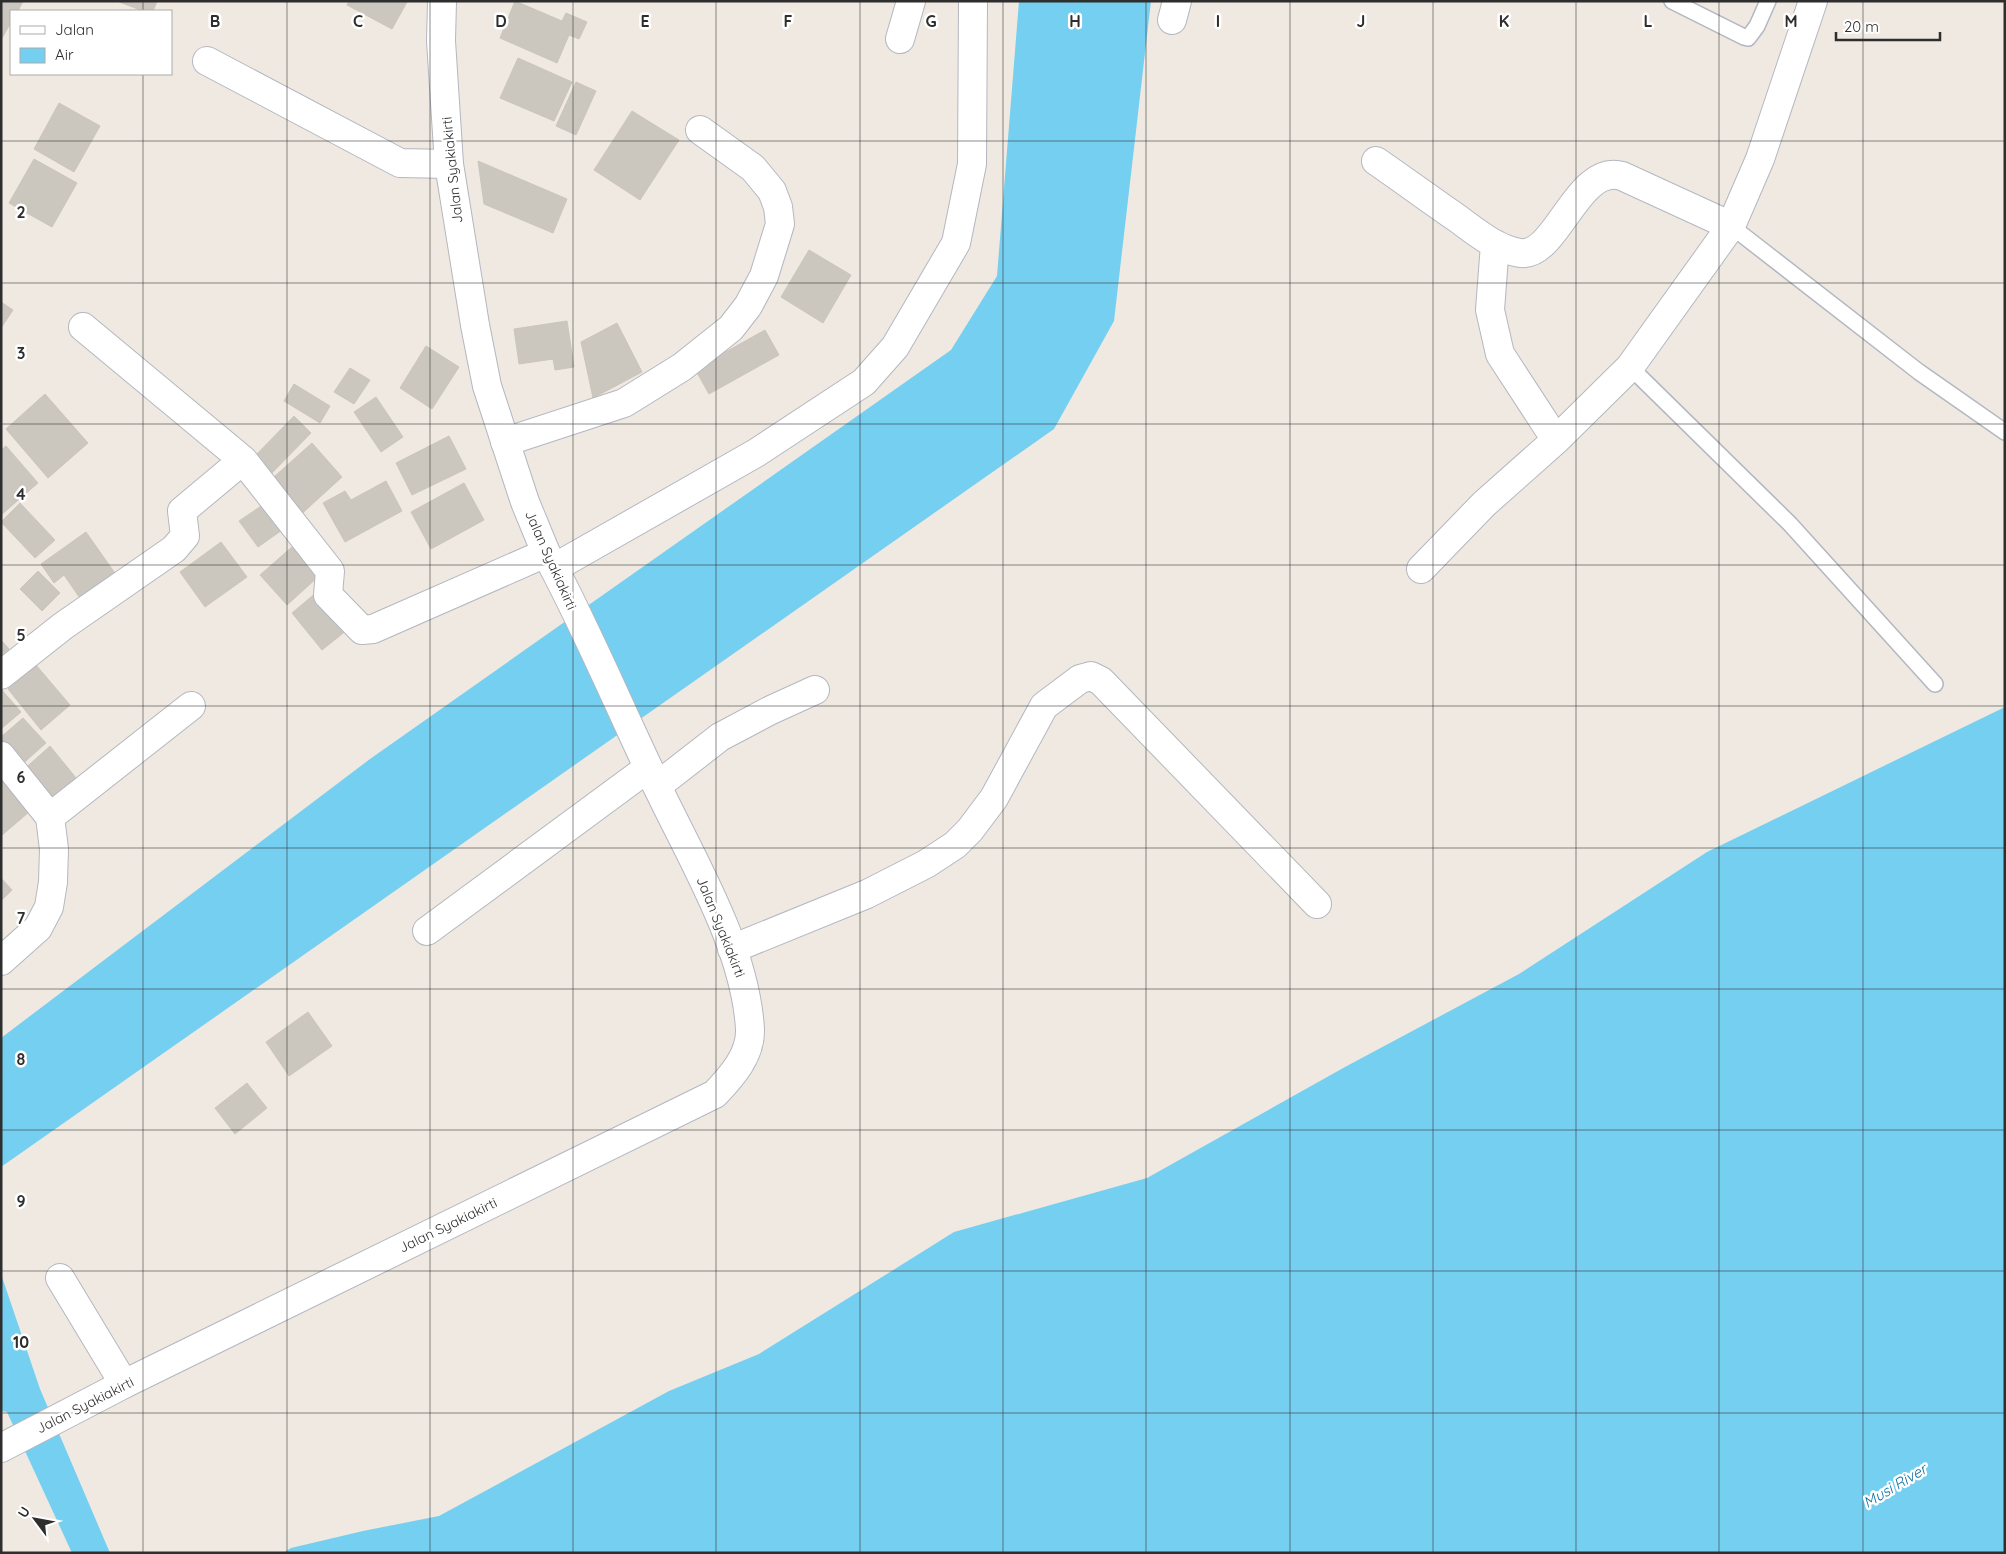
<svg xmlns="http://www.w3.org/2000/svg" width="2006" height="1554" viewBox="0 0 2006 1554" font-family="Quicksand,sans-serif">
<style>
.water{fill:#75cff0}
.building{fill:#cbc7bf;stroke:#cbc5ba}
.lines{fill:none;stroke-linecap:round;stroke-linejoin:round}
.lane-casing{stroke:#b4b7c1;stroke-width:18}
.street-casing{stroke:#b4b7c1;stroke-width:30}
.secondary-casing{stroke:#b4b7c1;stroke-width:30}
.lane{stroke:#fff;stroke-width:15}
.street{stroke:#fff;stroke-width:28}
.secondary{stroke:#fff;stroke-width:28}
.grid{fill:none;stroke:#2e2e2e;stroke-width:1;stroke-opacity:0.55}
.labels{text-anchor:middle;stroke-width:5;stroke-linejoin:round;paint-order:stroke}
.street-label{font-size:14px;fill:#2e2e2e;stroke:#fff}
.water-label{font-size:15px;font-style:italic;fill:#0d6fa3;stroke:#fff}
.grid-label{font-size:16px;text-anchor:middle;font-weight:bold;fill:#2e2e2e;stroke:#fff;stroke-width:5;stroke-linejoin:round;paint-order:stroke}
</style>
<rect width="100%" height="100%" fill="#efe9e1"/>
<path class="water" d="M1019 1H1151L1114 321 1054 429 1 1167V1038L370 759 951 350 997 276Z
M2005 707V1553H283L291 1548 363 1531 439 1516 669 1391 759 1354 954 1232 1147 1178 1345 1067 1519 974 1707 852Z
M1 1274 40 1389 110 1553H72L7 1412 1 1411Z"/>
<path class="building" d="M1 1H23L18 11H11V22L1 40Z
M117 1H157L153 11H143Z
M349 1H405L407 2 392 29 347 5Z
M515 1 562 21 566 13 587 22 579 39 569 35 557 63 500 38Z
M518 58 572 82 554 121 500 98Z
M576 82 596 91 576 135 556 126Z
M59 103 100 126 74 172 34 149Z
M632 111 679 140 640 200 594 170Z
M34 159 77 183 52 227 9 203Z
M478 161 567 199 553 233 484 204Z
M809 250 851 275 823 323 781 297Z
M1 302 13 310 1 328Z
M567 321 574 367 555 370 553 359 519 364 514 329Z
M617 323 642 372 593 398 581 342Z
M765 330 779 355 709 394 695 369Z
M426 346 459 367 432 409 400 388Z
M350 368 370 380 354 404 334 392Z
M294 384 330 406 320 423 284 401Z
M45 394 88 443 48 478 6 429Z
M376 397 403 437 381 452 354 412Z
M294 416 311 433 269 476 252 459Z
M449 436 466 469 412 495 396 463Z
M312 443 342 477 296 519 265 485Z
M6 446 38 483 1 515V450Z
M386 481 402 511 345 542 323 503 345 491 351 500Z
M464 483 484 520 431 549 411 512Z
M267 502 285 528 258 547 239 521Z
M20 503 55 540 35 558 1 522Z
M86 532 119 579 84 604 64 575 54 583 41 564Z
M221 542 247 577 205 607 180 572Z
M293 546 319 576 287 605 260 575Z
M38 571 60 593 42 611 20 589Z
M317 592 347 630 322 650 292 613Z
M1 640 9 649 1 655Z
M36 665 70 705 41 730 8 689Z
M1 689 21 712 1 729Z
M23 718 46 743 18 768 1 749V737Z
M50 746 81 784 51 809 20 773Z
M1 765 36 806 1 836Z
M1 878 12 890 1 901Z
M308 1012 332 1046 289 1076 266 1042Z
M247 1083 267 1108 235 1134 215 1108Z"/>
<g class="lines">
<defs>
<path id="lane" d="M1672 1 1744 37 1748 38 1757 26 1768 1
M1731 226 1919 372 2005 432
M1630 367 1790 524 1935 684"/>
<path id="street" d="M1172 20 1177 1
M900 39 911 1
M207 61 400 163 449 164
M1376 161C1402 179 1428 198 1454 216 1474 230 1495 249 1520 253 1557 258 1577 163 1622 176L1731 226
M1495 244 1490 310 1500 354 1556 440
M83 327 243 460 330 571 328 595 362 630 373 629 546 553
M505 442 624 403 682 367 731 328 748 306 764 276 780 224 778 207 772 191 753 168 700 130
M554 568 756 453 864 382 895 347 956 243 972 164 973 1
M1421 569 1484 504 1556 440 1630 367 1731 226 1760 159 1813 1
M1 675 63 626 174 549 185 536 182 511 243 460
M1 756 50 817 54 849 53 882 49 907 38 928 1 961
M657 786 720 737 771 710 815 690
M50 817 191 706
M427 931 648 768
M732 949 867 894 926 864 955 845 970 830 994 798 1044 706 1080 679 1091 676 1101 681 1317 904
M60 1278 124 1384"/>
<path id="secondary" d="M1 1448 124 1384 715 1094C732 1076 751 1055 750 1029 745 946 692 860 657 786 620 709 587 629 546 553L525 502 487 386 475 325 449 164 441 41 442 1"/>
</defs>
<use href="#lane" class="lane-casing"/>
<use href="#street" class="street-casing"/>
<use href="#secondary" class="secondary-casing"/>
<use href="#lane" class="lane"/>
<use href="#street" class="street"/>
<use href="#secondary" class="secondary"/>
</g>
<path class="grid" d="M143 1V11M287 1V1553M430 1V1553M573 1V1553M716 1V1553M860 1V1553M1003 1V1553M1146 1V1553M1290 1V1553M1433 1V1553M1576 1V1553M1719 1V1553M1863 1V1553M143 74V1553M1 141H2005M1 283H2005M1 424H2005M1 565H2005M1 706H2005M1 848H2005M1 989H2005M1 1130H2005M1 1271H2005M1 1413H2005"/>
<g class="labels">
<g class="street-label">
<text transform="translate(452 170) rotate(-96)" y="5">Jalan Syakiakirti</text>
<text transform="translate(551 560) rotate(66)" y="5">Jalan Syakiakirti</text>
<text transform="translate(721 927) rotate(68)" y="5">Jalan Syakiakirti</text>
<text transform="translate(448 1225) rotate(-26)" y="5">Jalan Syakiakirti</text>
<text transform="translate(85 1405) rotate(-27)" y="5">Jalan Syakiakirti</text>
</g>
<g class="water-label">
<text transform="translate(1895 1486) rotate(-31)" y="5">Musi River</text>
</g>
</g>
<g class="grid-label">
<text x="215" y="27">B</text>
<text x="358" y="27">C</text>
<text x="501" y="27">D</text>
<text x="645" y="27">E</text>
<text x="788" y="27">F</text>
<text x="931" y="27">G</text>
<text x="1075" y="27">H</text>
<text x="1218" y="27">I</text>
<text x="1361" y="27">J</text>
<text x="1504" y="27">K</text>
<text x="1648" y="27">L</text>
<text x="1791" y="27">M</text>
<text x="21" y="218">2</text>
<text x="21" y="359">3</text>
<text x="21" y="500">4</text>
<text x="21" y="641">5</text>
<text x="21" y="783">6</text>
<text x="21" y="924">7</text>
<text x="21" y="1065">8</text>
<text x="21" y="1207">9</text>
<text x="21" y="1348">10</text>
</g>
<rect width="2006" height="1554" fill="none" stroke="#2e2e2e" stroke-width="5"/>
<rect x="10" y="10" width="162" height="65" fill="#ffffff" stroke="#ababab"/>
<rect x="20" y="26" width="25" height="8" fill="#ffffff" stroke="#ababab"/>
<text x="55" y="35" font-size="15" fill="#2e2e2e">Jalan</text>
<rect x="20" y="48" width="25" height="15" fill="#75cff0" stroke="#ababab"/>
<text x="55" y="60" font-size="15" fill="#2e2e2e">Air</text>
<g transform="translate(35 1519) rotate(302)" stroke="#ffffff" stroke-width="4" paint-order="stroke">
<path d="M0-4L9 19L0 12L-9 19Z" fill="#2e2e2e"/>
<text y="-8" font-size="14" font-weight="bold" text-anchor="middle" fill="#2e2e2e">U</text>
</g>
<path d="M1836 32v8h104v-8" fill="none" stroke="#2e2e2e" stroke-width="2.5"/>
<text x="1844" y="32" font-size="15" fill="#2e2e2e" stroke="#ffffff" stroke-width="4" paint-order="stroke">20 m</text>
</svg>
